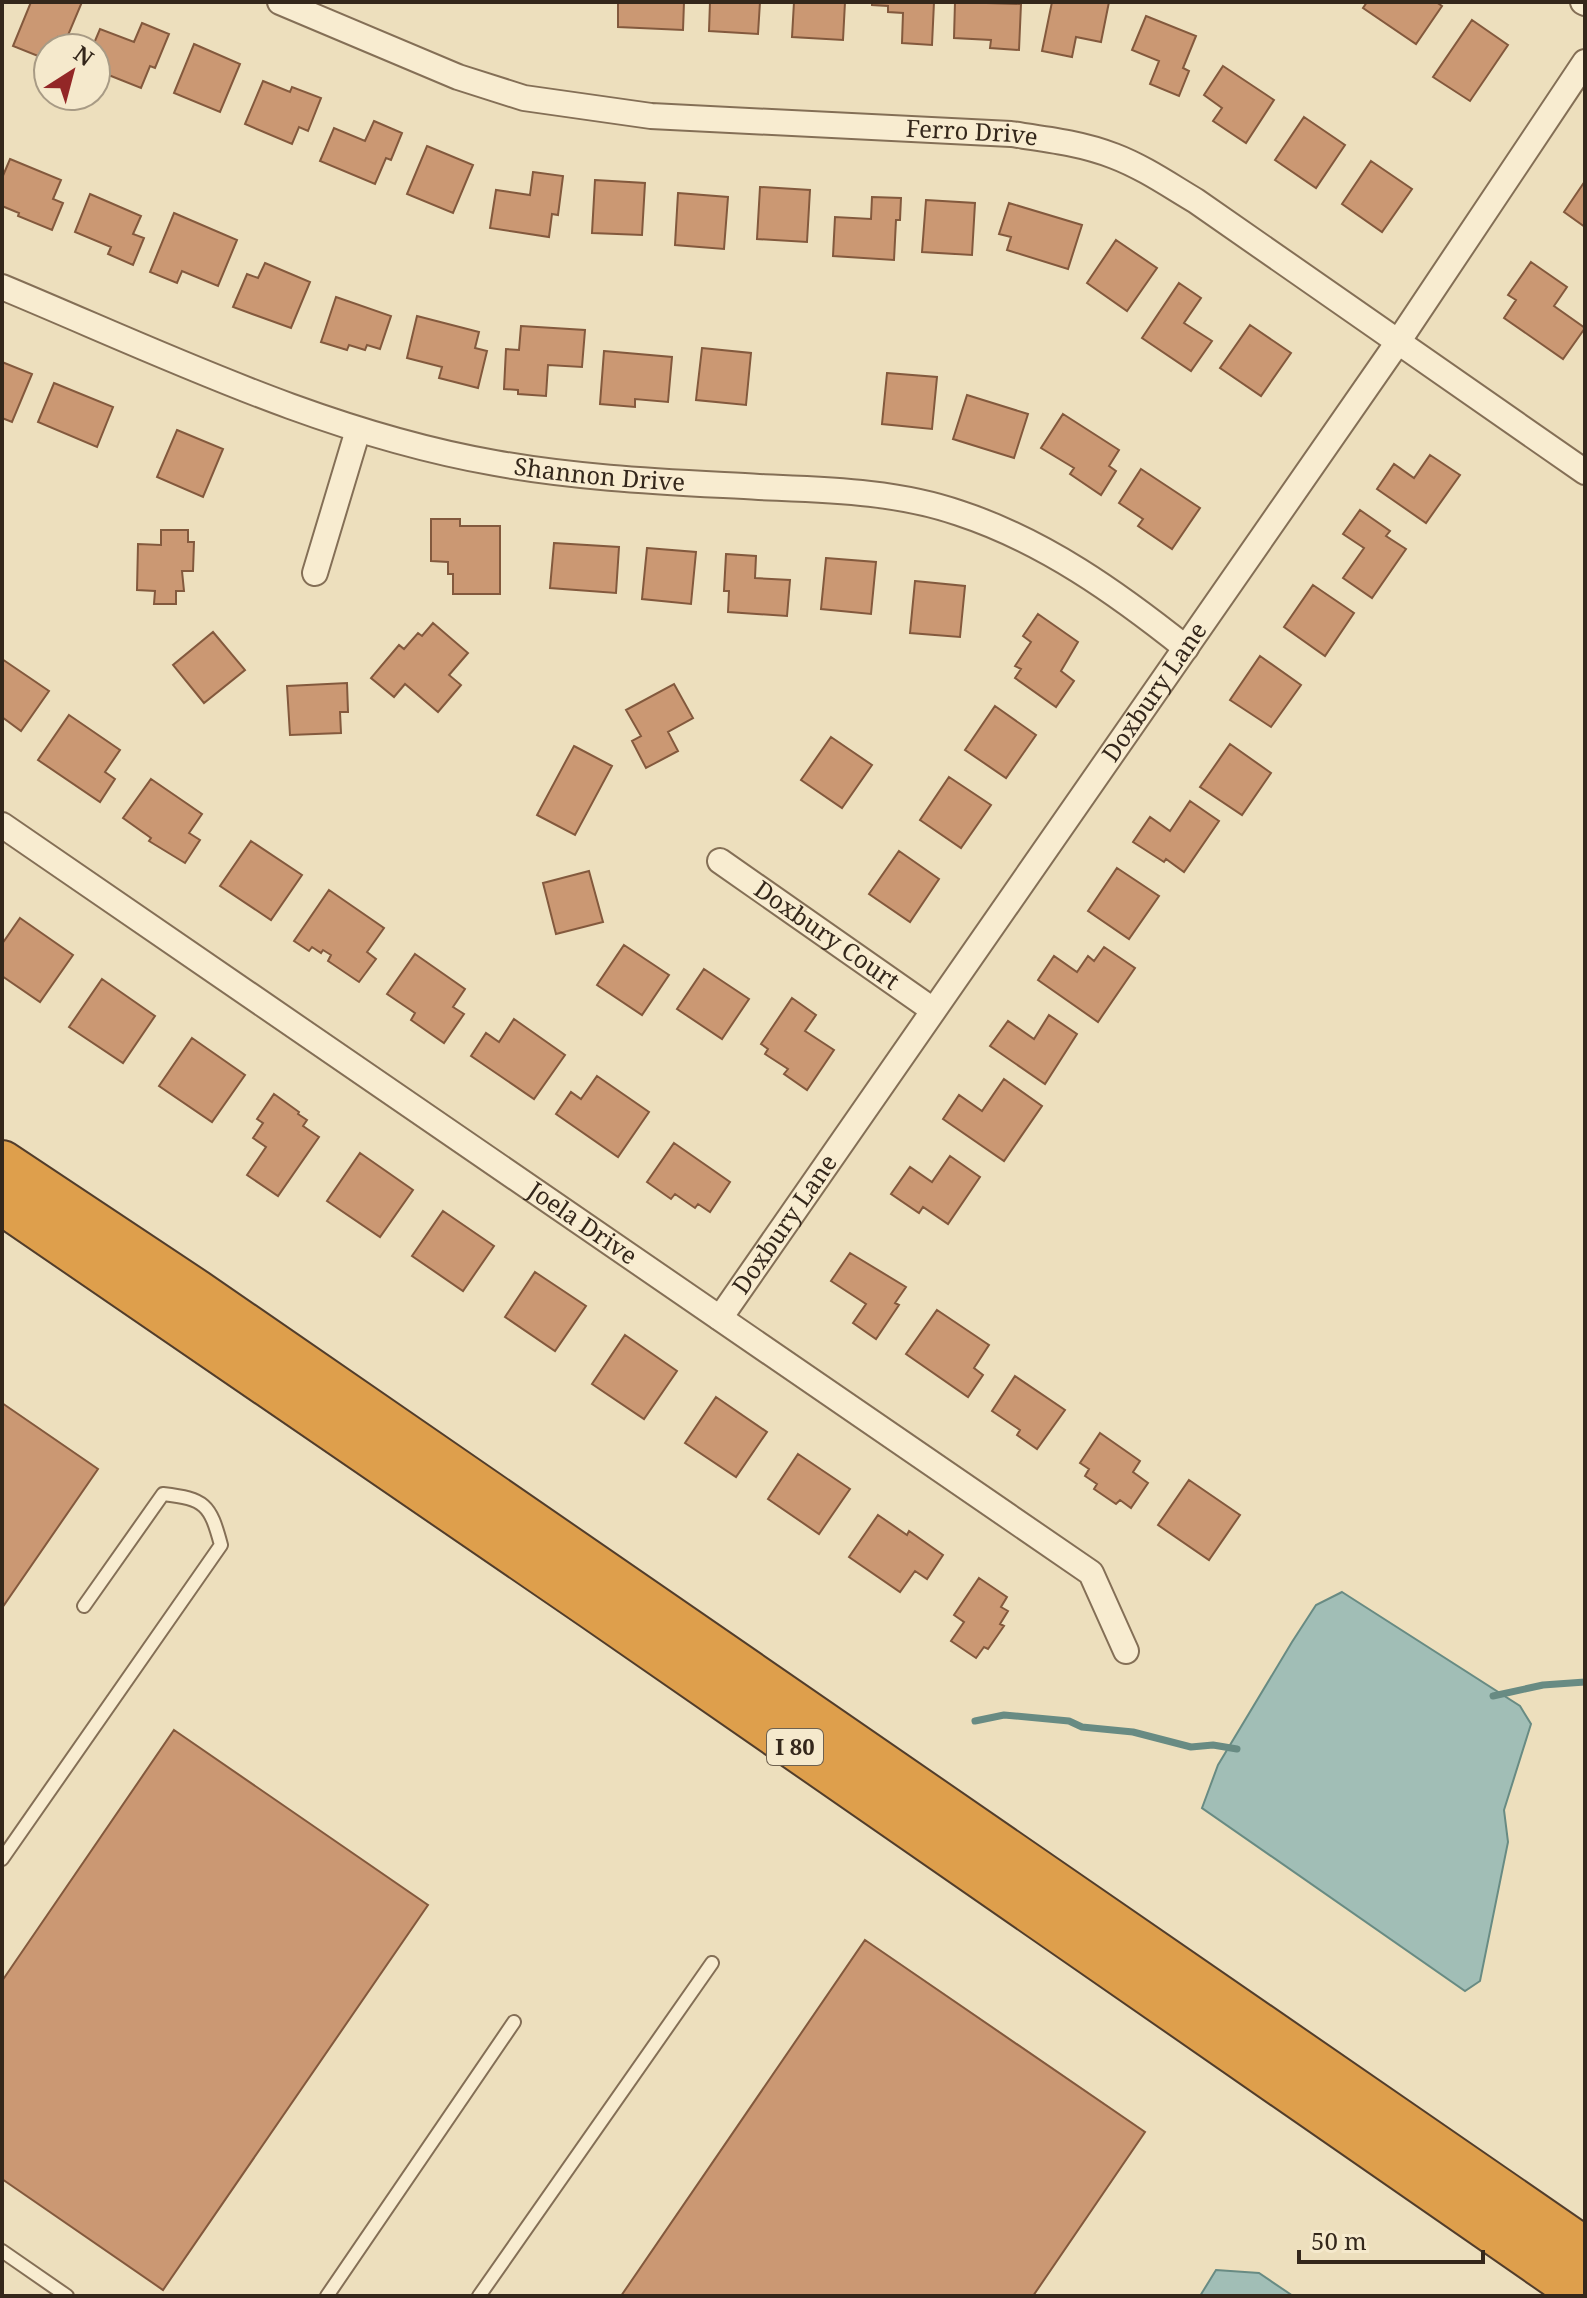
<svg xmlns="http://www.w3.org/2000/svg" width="1587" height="2298" viewBox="0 0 1587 2298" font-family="'Noto Serif',serif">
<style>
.water{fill:#a1beb6;stroke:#688b83;stroke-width:2}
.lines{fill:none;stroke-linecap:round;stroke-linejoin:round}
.stream{stroke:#688b83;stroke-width:7}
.building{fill:#cb9873;stroke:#83593d;stroke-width:2}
.service-casing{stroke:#846f56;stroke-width:16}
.minor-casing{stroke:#846f56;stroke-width:28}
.motorway-casing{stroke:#523d2b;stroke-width:48}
.service{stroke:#f8ecd0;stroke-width:12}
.minor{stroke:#f8ecd0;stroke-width:24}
.motorway{stroke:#de9f4c;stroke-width:44}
.labels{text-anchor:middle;stroke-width:7;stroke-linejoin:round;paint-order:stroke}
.shield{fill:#f5e9cc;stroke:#6e6150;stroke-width:2}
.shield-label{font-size:22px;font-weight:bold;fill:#34271b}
.street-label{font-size:24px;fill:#34271b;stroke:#f5e9cc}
</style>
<rect width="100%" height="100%" fill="#eddfbd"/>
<path class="water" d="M1342 1592 1520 1706 1531 1724 1504 1810 1508 1842 1480 1981 1465 1991 1202 1808 1218 1765 1292 1642 1316 1605Z
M1216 2270 1259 2273 1293 2296H1200Z"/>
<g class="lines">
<path class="stream" d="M1493 1696 1543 1685 1585 1682
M975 1721 1004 1715 1069 1721 1082 1727 1133 1732 1191 1747 1213 1745 1237 1749"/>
</g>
<path class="building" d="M31 2H82L66 40 58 37 53 48H48V60L13 46Z
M618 2H684L683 30 618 27Z
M710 2H760L758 34 709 31Z
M794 2H845L843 40 792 37Z
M872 2H934L932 45 902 43 903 13 888 12V6L872 5Z
M955 2 1021 4 1019 50 990 48 991 40 954 38Z
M1052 2H1109L1101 42 1076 37 1072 57 1042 51Z
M1367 2H1436L1442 6 1416 44 1363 8Z
M1146 16 1196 36 1183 68 1189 71 1179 96 1150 84 1159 61 1132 50Z
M1472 20 1508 45 1470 101 1433 77Z
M142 23 169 34 155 68 150 66 141 88 96 70V48H92L100 29 134 42Z
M194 44 240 64 220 112 174 93Z
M1223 66 1274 100 1246 143 1213 121 1222 108 1204 95Z
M263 81 290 92 292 87 321 98 308 131 299 127 292 144 245 124Z
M1304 117 1345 145 1316 188 1275 160Z
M374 121 402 133 391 160 386 158 375 184 320 161 334 128 365 141Z
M427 146 473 165 453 213 407 194Z
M10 159 61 180 53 199 63 203 52 230 18 216 19 213 2 206V178Z
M1371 161 1412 189 1382 232 1342 204Z
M533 172 563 176 558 215 552 214 549 237 490 228 496 190 530 195Z
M595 180 645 183 642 235 592 233Z
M1585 181V227L1564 212Z
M760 187 810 190 807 242 757 239Z
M678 193 728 197 724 249 675 245Z
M90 194 141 216 133 234 144 238 133 265 108 254 111 247 75 232Z
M872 197 901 198 900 220H896L894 260 833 256 835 217 871 219Z
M926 200 975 203 972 255 922 252Z
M1009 203 1082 225 1068 269 1007 250 1011 237 999 234Z
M174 213 237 240 218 286 182 271 177 283 150 272Z
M1116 240 1157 268 1127 311 1087 283Z
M1531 262 1567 287 1554 306 1585 328 1563 359 1504 318 1516 300 1508 295Z
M265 263 310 282 291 328 233 307 247 274 258 278Z
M1179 283 1201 298 1184 323 1212 341 1191 371 1142 338Z
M336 297 391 316 380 349 367 345 365 350 349 345 347 350 321 342Z
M417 316 479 332 475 348 487 351 478 388 439 378 442 367 407 358Z
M1250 325 1291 353 1261 396 1220 368Z
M521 326 585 330 582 367 548 365 546 396 518 394V390L504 389 506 349 519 350Z
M702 348 751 353 746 405 696 400Z
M604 351 672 357 668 402 635 399V407L600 404Z
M2 362 32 374 12 422 2 418Z
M887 373 937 377 932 429 882 424Z
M54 383 113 407 97 447 38 422Z
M967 395 1028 414 1014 458 953 439Z
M1063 414 1119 450 1109 466 1116 471 1101 495 1070 474 1074 468 1041 448Z
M177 430 223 449 203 497 157 477Z
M1430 455 1460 475 1426 523 1377 489 1394 464 1414 478Z
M1141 469 1200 508 1172 549 1138 526 1143 519 1119 503Z
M1360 510 1390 531 1386 536 1406 549 1372 598 1343 578 1364 548 1343 534Z
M431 519H460V526H500V594H453V574H448V562L431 561Z
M161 530H188V542H194L193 571H182L184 591H176V604H154L155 591 137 590 138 544 161 545Z
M554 543 619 547 616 593 550 588Z
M647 548 696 552 691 604 642 599Z
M726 554 756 556 755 578 790 580 787 616 728 612 729 591H724Z
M826 558 876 562 871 614 821 609Z
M915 581 965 586 960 637 910 633Z
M1313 585 1354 613 1325 656 1284 627Z
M1038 614 1078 642 1061 671 1074 681 1056 707 1015 678 1021 669 1015 666 1031 642 1023 636Z
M433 623 468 653 449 675 461 685 438 712 405 684 394 697 371 678 399 645 404 649 418 633 422 636Z
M213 632 245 670 204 703 173 665Z
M1260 656 1301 685 1271 727 1230 700Z
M2 659 49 691 21 731 2 717Z
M347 683 348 712H340L341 733 290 735 287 686Z
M674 684 693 718 668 732 678 751 646 768 632 741 641 736 626 710Z
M995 706 1036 735 1006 778 965 750Z
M69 715 120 750 105 772 115 779 100 802 38 760Z
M831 737 872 765 842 808 801 780Z
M1230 744 1271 773 1242 815 1200 787Z
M574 746 612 766 575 835 537 815Z
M949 777 991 805 961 848 920 820Z
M151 779 202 814 189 833 200 840 185 863 149 841 151 838 123 818Z
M1190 801 1219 821 1184 872 1166 859 1164 862 1133 842 1150 817 1170 831Z
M251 841 302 875 271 920 220 886Z
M899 851 939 879 910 922 869 894Z
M1117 868 1159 896 1129 939 1088 911Z
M589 871 603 922 556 934 543 883Z
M329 890 384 928 367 952 376 959 359 982 328 961 331 955 323 950 321 953 312 947 309 951 294 941Z
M20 918 73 955 40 1002 2 976V944Z
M624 945 669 975 642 1015 597 985Z
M1104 947 1135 968 1098 1022 1038 980 1054 956 1077 972 1088 956 1094 961Z
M415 954 465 989 453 1007 464 1014 444 1043 411 1020 415 1013 387 994Z
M704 969 749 999 722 1039 677 1009Z
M102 979 155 1016 123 1063 69 1027Z
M792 998 816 1015 805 1031 834 1050 807 1090 784 1074 788 1069 765 1054 768 1049 761 1044Z
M1049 1015 1077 1034 1045 1084 990 1046 1008 1021 1034 1039Z
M514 1019 565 1055 534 1099 471 1056 486 1033 499 1042Z
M192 1038 245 1075 212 1122 159 1086Z
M597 1076 649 1112 618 1157 556 1114 571 1092 581 1099Z
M1004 1079 1042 1106 1004 1161 943 1119 959 1095 982 1111Z
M274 1094 299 1112 298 1114 307 1120 303 1126 319 1137 278 1196 247 1175 266 1147 253 1138 263 1123 257 1119Z
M674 1143 730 1182 710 1212 698 1204 695 1208 675 1194 671 1199 647 1182Z
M360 1153 413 1190 380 1237 327 1201Z
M950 1156 980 1177 948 1224 923 1207 919 1213 891 1194 910 1167 932 1182Z
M443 1211 494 1246 463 1291 412 1256Z
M850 1253 906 1287 895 1303 899 1305 876 1339 853 1323 866 1304 831 1281Z
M535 1272 586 1306 555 1351 505 1317Z
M937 1310 989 1345 974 1368 983 1375 968 1397 906 1354Z
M625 1335 677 1371 644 1419 592 1384Z
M1015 1376 1065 1410 1037 1449 1017 1435 1020 1430 992 1411Z
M716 1397 767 1432 736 1477 685 1443Z
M2 1403 98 1469 2 1608Z
M1100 1433 1140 1461 1133 1472 1148 1483 1131 1508 1120 1500 1116 1504 1094 1489 1097 1484 1085 1476 1089 1469 1080 1463Z
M798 1454 850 1489 819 1534 768 1499Z
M1189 1480 1240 1515 1209 1560 1158 1525Z
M878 1515 907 1535 909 1531 943 1555 927 1579 915 1571 900 1592 849 1557Z
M979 1578 1007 1597 1001 1607 1008 1611 1000 1624 1004 1626 988 1649 984 1647 976 1658 951 1641 964 1622 954 1615Z
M174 1730 428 1905 163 2290 2 2179V1981Z
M865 1940 1145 2132 1033 2296H621Z"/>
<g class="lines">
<defs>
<path id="service" d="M2 1859 221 1545C210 1504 205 1499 163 1494L84 1606
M2 2251 67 2296
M327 2296 514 2022
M479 2296 712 1963"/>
<g id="minor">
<path id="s1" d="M280 2 458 77 524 98 651 116 1011 134C1045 139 1081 143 1114 156 1143 167 1169 185 1196 201L1585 472"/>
<path d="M1583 2 1585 3"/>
<path id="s2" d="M2 287C163 354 323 433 495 463 583 479 671 482 759 487 826 490 896 491 959 513 1044 541 1117 593 1186 648"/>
<path d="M315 573 358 430"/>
<path id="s3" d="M2 825 1091 1573 1126 1651"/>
<path id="s4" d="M720 861 933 1010"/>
<path id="s5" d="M720 1318 1398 342 1585 62"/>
</g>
<path id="motorway" d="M2 1163 196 1292 1585 2250
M2 1202 593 1607 1585 2295"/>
</defs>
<use href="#service" class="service-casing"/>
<use href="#minor" class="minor-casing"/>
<use href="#motorway" class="motorway-casing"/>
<use href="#service" class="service"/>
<use href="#minor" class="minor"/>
<use href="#motorway" class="motorway"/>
</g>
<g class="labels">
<rect class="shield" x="767" y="1729" width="56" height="36" rx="6"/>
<g class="shield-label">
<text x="795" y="1755">I 80</text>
</g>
<g class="street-label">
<text dy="8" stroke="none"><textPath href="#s1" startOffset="712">Ferro Drive</textPath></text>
<text dy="8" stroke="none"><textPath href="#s2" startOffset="630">Shannon Drive</textPath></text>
<text dy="8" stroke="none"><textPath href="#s5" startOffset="762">Doxbury Lane</textPath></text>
<text dy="8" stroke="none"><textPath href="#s4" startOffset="130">Doxbury Court</textPath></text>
<text dy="8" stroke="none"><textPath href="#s3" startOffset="704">Joela Drive</textPath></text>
<text dy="8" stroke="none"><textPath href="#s5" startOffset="114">Doxbury Lane</textPath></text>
</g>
</g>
<rect width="1587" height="2298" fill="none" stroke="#34271b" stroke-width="8"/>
<g transform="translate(72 72) rotate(36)"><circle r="38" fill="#f5e9cc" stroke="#a89b85" stroke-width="2"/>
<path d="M0-6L14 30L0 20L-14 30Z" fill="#932727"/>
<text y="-12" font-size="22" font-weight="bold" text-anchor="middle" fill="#34271b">N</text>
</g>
<path d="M1299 2250v12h184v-12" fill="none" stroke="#34271b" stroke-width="4"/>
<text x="1311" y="2250" font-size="24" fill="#34271b" stroke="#f5e9cc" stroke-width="6" paint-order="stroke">50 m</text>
</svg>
